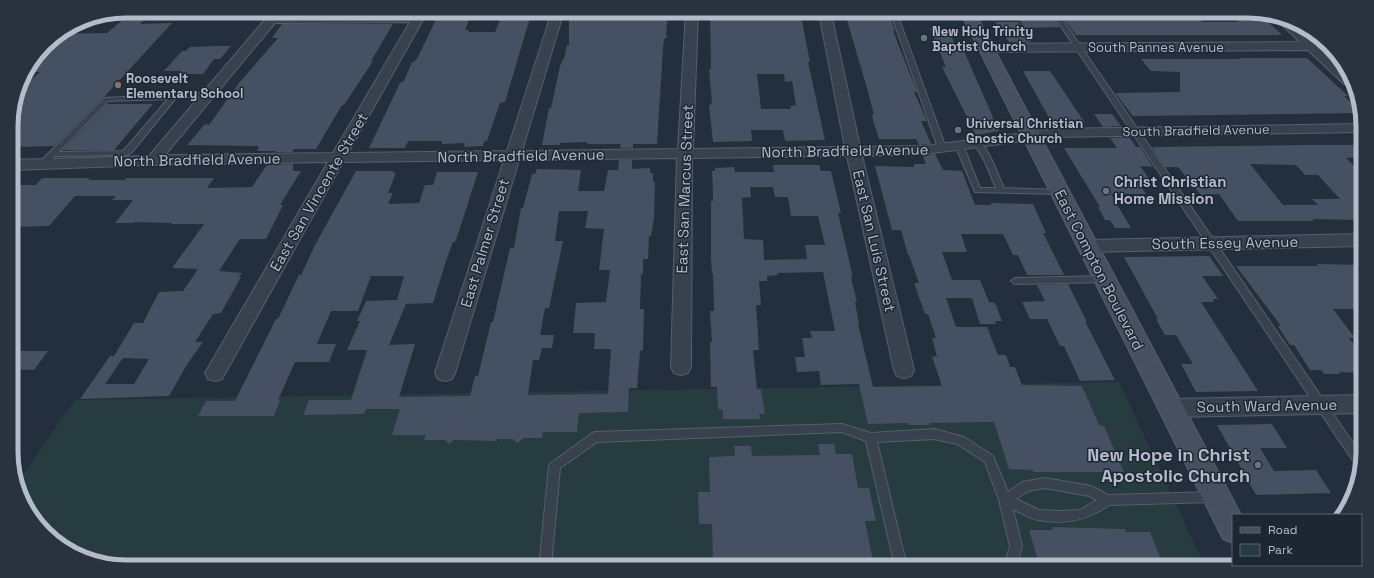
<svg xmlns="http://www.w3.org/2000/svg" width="1374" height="578" viewBox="0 0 1374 578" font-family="'Space Grotesk',sans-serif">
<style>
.green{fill:#263c3f}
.building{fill:#455162;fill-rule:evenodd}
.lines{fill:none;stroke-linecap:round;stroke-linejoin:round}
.lane-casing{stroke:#565f6c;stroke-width:2}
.street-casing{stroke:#565f6c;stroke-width:2}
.secondary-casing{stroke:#565f6c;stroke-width:2}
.lane{fill:#38414e;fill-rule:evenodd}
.street{fill:#38414e;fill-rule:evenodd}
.secondary{fill:#465061;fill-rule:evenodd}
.worship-dot{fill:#6b7280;stroke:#1d2633;stroke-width:1.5}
.education-dot{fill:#8d6e63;stroke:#1d2633;stroke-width:1.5}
.labels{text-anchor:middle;stroke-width:3;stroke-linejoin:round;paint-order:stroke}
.far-poi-label{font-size:13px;font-weight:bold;fill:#b4bcc9;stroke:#1d2633;text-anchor:start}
.far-street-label{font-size:13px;fill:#b4bcc9;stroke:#1d2633}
.street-label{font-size:15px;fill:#b4bcc9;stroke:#1d2633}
.poi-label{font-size:15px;font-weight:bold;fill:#b4bcc9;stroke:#1d2633;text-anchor:start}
.near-poi-label{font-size:18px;font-weight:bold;fill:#b4bcc9;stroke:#1d2633;text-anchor:end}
.rim{fill:none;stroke:#b4bcc9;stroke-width:5}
</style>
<rect width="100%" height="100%" fill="#242f3e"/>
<path class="green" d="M1119 382 1205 567H126L82 558 35 522 18 481 75 400Z"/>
<path class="building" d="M292 11H400L399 13 290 14Z
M440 11H467L466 13 471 14 465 30H469L468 32H495L504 11H532L505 102 500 103 487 141H484L483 146 464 147 465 143 442 144V141H408L405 148H369L400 83 404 81 412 62H414L418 57Z
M627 11H668L666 33 667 38 664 39 663 48 657 144H633V148H620L621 144H587V142L560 143V145H542L549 108H551L560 66 563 59H564L567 45H569V20H625Z
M800 11 810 62H808L825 140 785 141 783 130H751L752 141 713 142 709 106 712 103 709 69H711V66L710 12ZM757 74H784L785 82 792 81 796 105 790 106 791 109H761Z
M1014 11H1052L1051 14 1060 27 1024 28Z
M1058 11H1074L1077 16H1107L1103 11H1145L1150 16 1198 17 1202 22H1239L1234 16 1263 17 1282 35H1076Z
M132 12H153L140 24 172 23 105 96 103 97 54 146 11 147V119L18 92 40 72H25L50 40 60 34 107 33Z
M846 17H890L895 31H893L917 92H914L927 121H921L931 144 919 145 916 139H879L873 120 872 115H874L867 88Z
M995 22H1018L1031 42H1009Z
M282 24H393L371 61H373L344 105H342L316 149H293V152H275L276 151H257L259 146 187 145 205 124 209 125 239 83 278 38H272Z
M930 28 944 29 946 33H950L957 49H963L999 131 976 135 942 67H946Z
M216 46H231L220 59H214L203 74H178L181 71H164L182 51H186L190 47Z
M1239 58H1307L1348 96H1344L1362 113 1133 116 1115 93 1180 92V72L1151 71 1141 59H1240Z
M1023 71H1050L1085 123H1052Z
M107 104H153L114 150H63Z
M1094 114H1112L1121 126 1103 127Z
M1129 137 1136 147H1140L1153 167 1140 166 1150 180H1137L1146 194H1111L1131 228H1115L1110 220H1105L1098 207H1100L1064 148H1117L1110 138Z
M1300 145H1362V157L1346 158 1362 174V220L1312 219 1314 221H1238L1219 194 1201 195 1178 167H1165L1152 147ZM1250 164 1296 165 1305 175H1318L1340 199H1312L1318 205H1283Z
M935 154 943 170 962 171 975 205H990L992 203 1033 204 1046 233H1043L1064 275H1027L1018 255H1013L1003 234H961L967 252H942L952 280H980L989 302 995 303 1002 321H995L996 324H980L972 298H946L956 327H987L998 355H1006L1010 367H1015L1022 385 1082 386 1099 425 1104 426 1124 472H1033V470L1009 469 994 422 930 423V425H909V423L868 424 859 384 821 385 819 371 797 372 795 357H805L802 338H812L810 331H835L823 272 777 273 778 275 767 276V281H759L761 305H756L759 350H753L757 389H761L765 414H759L760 419H723V410L718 409 717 387H711L710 342H712L710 311H714L713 273H712L711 261V201H713V191L712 171H715V168L734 167 735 172H774L773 165H819L821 171H831L841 213H838L852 273V278H851L857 302H855L859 324H858L873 387 942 386 932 357 937 356 932 338H936L928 314H925L914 283H919L909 255H908L901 230H892L875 166 914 167V164H926L923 156ZM750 187H773L775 197H788L791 216H818L825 245H805L807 259 764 260 763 240 744 239 742 198 751 197Z
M619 160H632V169L650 168V173H653V182H655L654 218 651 236H649L648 259H643V274H641L640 309H644L643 350 640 351 637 388H629L628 412 579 413 577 432H543L542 438H524L517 443 513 439H497V441L454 440 449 444 445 440H424L426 435H392L400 409H366L364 414 303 415 309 400H351L367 350H347L360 321H357L366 301 397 300 404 276H371L358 311H331L317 344H336L329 362H295L278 400H280L274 416H198L206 401H235L276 319H278L299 275H301L315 245 356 171H394L393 173H396L388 193H393L388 204 419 203 425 185H433L437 172H478L457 237 455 242H453L446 261 433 303 406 304 389 345 415 344 399 397 470 396 475 376H478L491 322H493L510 248H514L521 208H523L532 174H535L537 169 581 170 578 191H604L608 170H618ZM559 211H588L585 228 604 229 599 270H610L606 302 576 303 573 333H595L594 349H611L608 394 528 395 533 360H539L542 348H552L554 335H540L545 308H549L563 241H555Z
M293 164V171H301L280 205H283L266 239H240L219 271 242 273 239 277H241L221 313 213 314 195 342H203L188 363 169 396 80 399 110 356H114L134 323H143L159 292 183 291 198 269 172 268 204 224H171L172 223 134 222 133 223H115L133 200H112L116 196H75L49 226 12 227 11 189 16 185H36L42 178H90L88 180H125L126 178H214L207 188 252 187 267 165ZM123 358 149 359 134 384H105Z
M1209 256 1223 276H1202L1218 299H1213L1214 302H1201L1258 391 1196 392 1181 364H1193L1176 335H1165L1156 319H1158L1124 257Z
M1317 264 1362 265 1363 309H1333L1355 338H1349L1363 356V373L1339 372 1340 374H1324L1321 370H1310L1294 345H1290L1278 326H1281L1236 266H1318Z
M1068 284 1087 322H1085L1087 325 1115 380 1080 381 1064 346H1060L1047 319H1030L1022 302 1045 301 1037 285Z
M12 351H48L34 370 12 369Z
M1272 424 1287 448H1260L1274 471 1316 470 1331 493 1256 495 1217 425Z
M818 444H834L836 454H852L858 488H869L876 521H865L873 561H857L858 567H838L837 561 762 562V567H743V563L713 564 712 524H699L698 492H710L709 457 735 456 734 446H751L752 456 820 455Z
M1052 527 1125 529 1126 532H1150L1164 567H1040L1029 530H1053Z"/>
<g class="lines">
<defs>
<path id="lane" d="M1055 11 1058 13 1362 456 1360 468 1357 467 1052 13Z
M894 18 899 19 946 148 945 150H939L938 148 893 19Z
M207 93 209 94V96L176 98 132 152 127 155 55 156 45 166H39L38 164 104 98ZM168 99 126 148 122 151 59 152 108 101Z
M975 141H978C988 145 999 178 1004 188L1059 190 1063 192 1059 194 975 192 955 145 956 143H959L963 145 980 188H996L985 162 974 143Z
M1105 276 1109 279 1105 282 1015 284 1011 281 1015 278Z
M842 424 871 433 934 429 964 437 993 456 1008 492 1022 482 1045 478 1091 486 1108 495 1213 492 1217 493 1219 497 1217 501 1213 502 1109 505C1088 520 1065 525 1038 520 1030 519 1021 513 1013 509L1022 546 1016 567H1004L1010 546 999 500 985 462 957 444 934 439 877 442 907 567H895L866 441 842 432 597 442 560 468 551 567H539L549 466 551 463 591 434 595 432ZM1045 488 1089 496 1097 500 1080 510 1060 511 1039 510 1016 499 1028 491Z"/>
<path id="street" d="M416 11H428L348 153 507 151 549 21 551 18H559L561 21 522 151 678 149 686 11H698L693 149 845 147 820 18 822 16H830L832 18 860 147 925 146 1053 129 1362 124V132L1053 137 925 154 862 156 914 370 911 376 904 378 897 376 894 370 847 156 692 158 691 367 688 373 681 375 674 373 671 367 677 158 519 160 455 373 452 379 445 381 438 379 435 373 504 160 343 162 222 379 215 381 208 379 205 373 328 162 153 165 11 170V160L149 156 268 16 414 14ZM410 22 333 153 165 155 275 23Z
M1275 16 1289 19 1315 42H1321L1330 49 1323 50 1345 70 1351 84H1344L1308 50 986 52 982 51 980 48 982 45 986 44 1300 42 1276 19Z
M1362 234V246L1088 252 1082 250 1079 246 1082 242 1088 240Z
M1363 395V413L1171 417 1164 414 1161 408 1164 402 1171 399Z"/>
<path id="secondary" d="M960 11H974L1241 515H1233V543L1223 539Z
M1236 565H1260L1255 567H1237Z"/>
</defs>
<use href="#lane" class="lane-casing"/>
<use href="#street" class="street-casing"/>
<use href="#secondary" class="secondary-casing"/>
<use href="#lane" class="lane"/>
<use href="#street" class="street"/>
<use href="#secondary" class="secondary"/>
</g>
<g class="worship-dot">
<circle cx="924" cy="38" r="4"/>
<circle cx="958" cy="130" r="4"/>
<circle cx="1106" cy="191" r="4"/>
<circle cx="1258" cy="465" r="4"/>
</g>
<circle class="education-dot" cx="118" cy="85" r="4"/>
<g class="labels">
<g class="far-poi-label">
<text x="932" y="36">New Holy Trinity<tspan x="932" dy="15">Baptist Church</tspan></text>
<text x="126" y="83">Roosevelt<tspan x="126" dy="15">Elementary School</tspan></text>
<text x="966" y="128">Universal Christian<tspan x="966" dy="15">Gnostic Church</tspan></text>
</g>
<g class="far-street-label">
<text x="1156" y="52">South Pannes Avenue</text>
<text transform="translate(1196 130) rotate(-1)" y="5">South Bradfield Avenue</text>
</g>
<g class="street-label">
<text transform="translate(845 151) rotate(-1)" y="5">North Bradfield Avenue</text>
<text transform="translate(521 156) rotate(-1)" y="5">North Bradfield Avenue</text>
<text transform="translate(197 160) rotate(-1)" y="5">North Bradfield Avenue</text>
<text transform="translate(685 189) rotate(-88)" y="5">East San Marcus Street</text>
<text transform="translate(319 192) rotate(-60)" y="5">East San Vincente Street</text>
<text transform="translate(874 241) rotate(77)" y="5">East San Luis Street</text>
<text transform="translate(485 243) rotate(-73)" y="5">East Palmer Street</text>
<text transform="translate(1225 243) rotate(-1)" y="5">South Essey Avenue</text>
<text transform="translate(1099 270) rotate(63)" y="5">East Compton Boulevard</text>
<text transform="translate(1267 406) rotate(-1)" y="5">South Ward Avenue</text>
</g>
<g class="poi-label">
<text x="1114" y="187">Christ Christian<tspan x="1114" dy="17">Home Mission</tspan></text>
</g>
<g class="near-poi-label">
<text x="1250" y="461">New Hope in Christ<tspan x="1250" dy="21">Apostolic Church</tspan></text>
</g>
</g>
<path d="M0 0H1374V578H0ZM126 18H1248A108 108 0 0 1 1356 126V452A108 108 0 0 1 1248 560H126A108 108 0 0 1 18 452V126A108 108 0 0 1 126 18Z" fill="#29323f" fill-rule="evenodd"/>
<path class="rim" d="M126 18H1248A108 108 0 0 1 1356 126V452A108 108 0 0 1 1248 560H126A108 108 0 0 1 18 452V126A108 108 0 0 1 126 18Z"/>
<rect x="1232" y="514" width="130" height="52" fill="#1d2633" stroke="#59626f"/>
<rect x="1240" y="527" width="20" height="6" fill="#465061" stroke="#59626f"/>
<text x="1268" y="534" font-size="12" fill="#b4bcc9">Road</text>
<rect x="1240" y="544" width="20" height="12" fill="#263c3f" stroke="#59626f"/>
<text x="1268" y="554" font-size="12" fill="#b4bcc9">Park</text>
</svg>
